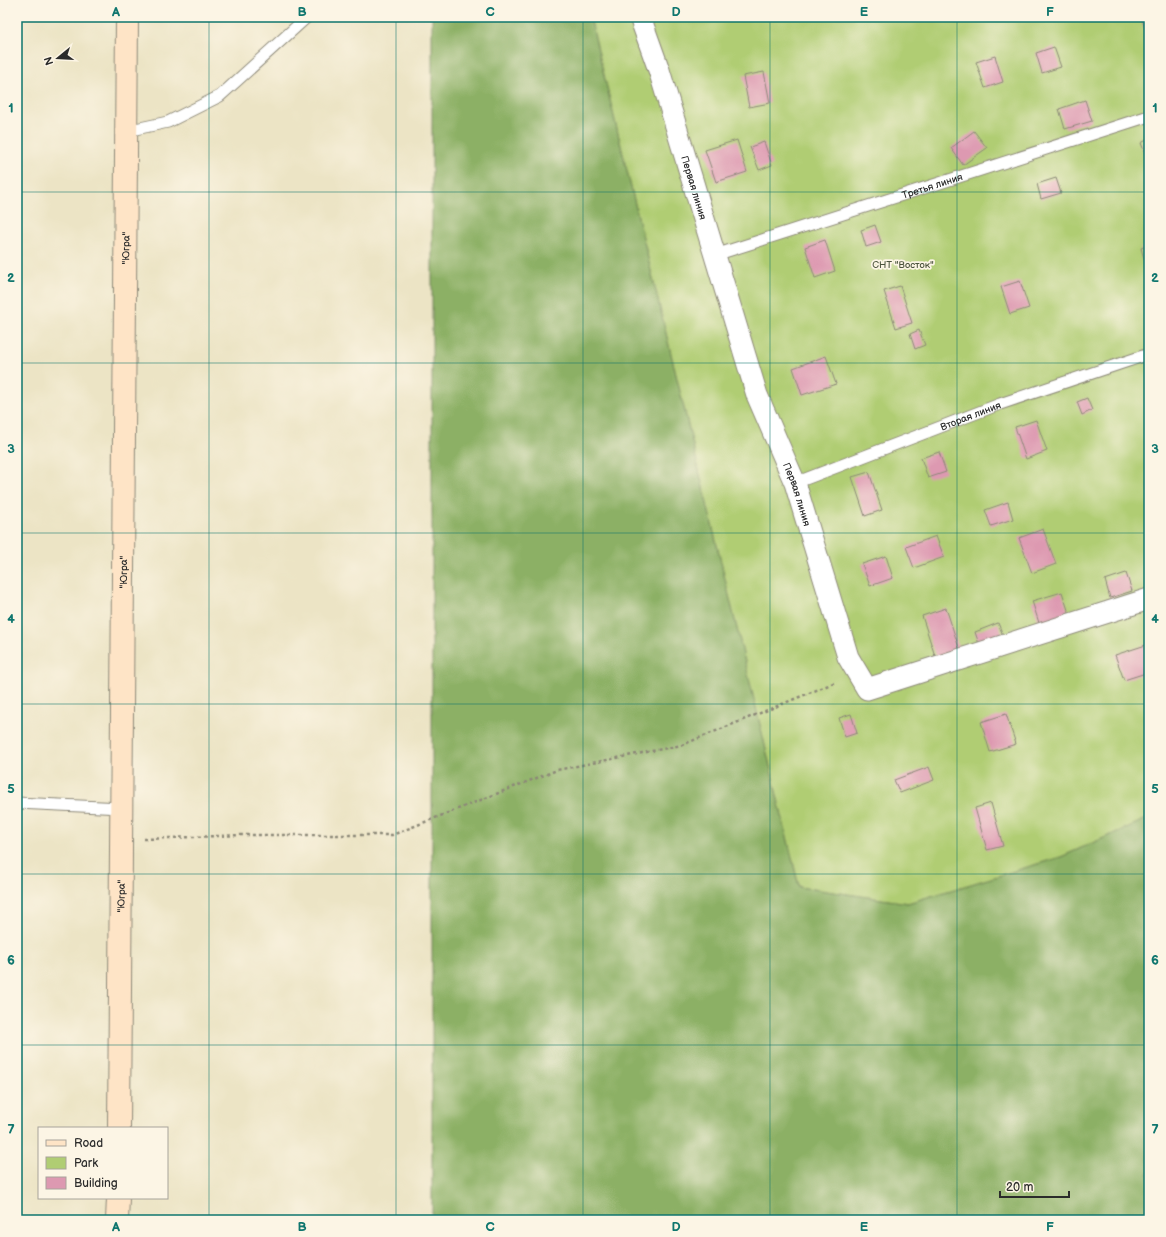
<svg xmlns="http://www.w3.org/2000/svg" width="1166" height="1237" viewBox="0 0 1166 1237" font-family="'Balsamiq Sans',sans-serif">
<style>
.green{fill:#b0cd73;stroke:#6e7c4f}
.forest{fill:#8cb065;stroke:#5c6e48}
.building{fill:#dd99b1}
.lines{fill:none;stroke-linecap:round;stroke-linejoin:round}
.service-casing{stroke:#8c8878;stroke-width:13}
.minor-casing{stroke:#8c8878;stroke-width:23}
.secondary-casing{stroke:#8c8878;stroke-width:24}
.path{stroke:#8c8878;stroke-width:2.5;stroke-dasharray:3 3;stroke-linecap:butt}
.service{stroke:#fff;stroke-width:11}
.minor{stroke:#fff;stroke-width:21}
.secondary{stroke:#fee4c6;stroke-width:22}
.grid{fill:none;stroke:#0f766e;stroke-width:1;stroke-opacity:0.55}
.labels{text-anchor:middle;stroke-width:3.5;stroke-linejoin:round;paint-order:stroke}
.street-label{font-size:10px;fill:#2b2b2b;stroke:#fcf5e5}
.park-label{font-size:10px;fill:#4c543d;stroke:#fcf5e5}
.neatline{fill:none;stroke:#0f766e;stroke-width:1.5}
.grid-label{font-size:13px;text-anchor:middle;font-weight:bold;fill:#0f766e}
</style>
<rect width="100%" height="100%" fill="#fcf5e5"/>
<filter id="ink" filterUnits="userSpaceOnUse"><feTurbulence type="fractalNoise" baseFrequency=".025" numOctaves="2"/><feDisplacementMap in="SourceGraphic" scale="8" xChannelSelector="R" yChannelSelector="G"/><feConvolveMatrix kernelMatrix="1 2 1 2 8 2 1 2 1" color-interpolation-filters="sRGB"/></filter>
<filter id="wash" filterUnits="userSpaceOnUse"><feTurbulence type="fractalNoise" baseFrequency=".012" numOctaves="4" result="noise"/><feDisplacementMap in="SourceGraphic" scale="16" xChannelSelector="R" yChannelSelector="G"/><feGaussianBlur stdDeviation="0.9" result="paint"/><feColorMatrix in="noise" values="0 0 0 0 0 0 0 0 0 0 0 0 0 0 0 0 0 1.4 0 .05"/><feComposite in="paint" operator="in"/></filter>
<g filter="url(#wash)">
<rect width="100%" height="100%" fill="#ece4c5"/>
<path class="green" d="M590 17H1149V818L1061 857 908 903 799 887Z"/>
<path class="forest" d="M432 17H590L799 887 908 903 1061 857 1149 818V1220H432Z"/>
<g id="blocks">
<path class="building" d="M1141 17H1149V31L1146 32Z
M1054 47 1061 67 1042 73 1036 53Z
M995 56 1003 82 985 88 976 62Z
M764 72 770 103 749 107 743 76Z
M1085 100 1092 121 1065 129 1059 109Z
M974 131 987 148 963 165 951 148Z
M1149 139V163L1141 143Z
M737 140 747 172 716 182 705 150Z
M764 142 772 165 759 170 750 147Z
M1056 178 1061 193 1041 199 1037 184Z
M875 225 881 242 866 247 861 230Z
M825 240 835 271 815 278 805 247Z
M1149 245V266H1146L1141 248Z
M1020 281 1029 308 1010 314 1001 287Z
M900 286 912 323 896 328 884 291Z
M919 330 925 345 915 349 910 334Z
M826 356 836 384 802 395 793 368Z
M1087 398 1092 410 1082 415 1077 402Z
M1036 420 1047 451 1026 459 1015 427Z
M939 452 946 472 928 478 921 458Z
M869 472 882 510 865 516 852 477Z
M1008 502 1013 519 991 526 985 510Z
M1043 529 1056 564 1032 573 1019 538Z
M936 536 944 557 914 568 906 547Z
M886 556 893 578 870 586 862 564Z
M1126 573 1132 591 1110 598 1105 580Z
M1062 592 1070 616 1040 626 1032 601Z
M946 608 960 651 936 659 922 616Z
M998 623 1003 635 979 644 975 632Z
M1149 644V672L1124 680 1115 655Z
M851 714 857 733 845 737 839 718Z
M1006 714 1016 744 990 752 981 722Z
M929 767 934 780 900 793 894 780Z
M991 803 1003 846 987 850 975 808Z"/>
</g>
</g>
<g filter="url(#ink)">
<use href="#blocks" fill-opacity="0" stroke="#8c8878" stroke-width="1"/>
<g class="lines">
<defs>
<g id="service">
<path d="M126 131 168 122 220 96 307 17"/>
<path id="s1" d="M715 255 1149 116"/>
<path id="s2" d="M795 483 1000 404 1149 354"/>
<path d="M17 803 122 808"/>
</g>
<g id="minor">
<path id="s3" d="M640 17 659 70 757 395 795 483 848 657 867 689 1149 599"/>
</g>
<g id="secondary">
<path id="s4" d="M119 1128 127 17"/>
<path d="M117 1220 118 1198"/>
</g>
</defs>
<use href="#service" class="service-casing"/>
<use href="#minor" class="minor-casing"/>
<use href="#secondary" class="secondary-casing"/>
<path class="path" d="M144 839 241 835H392L557 770 682 745 836 682"/>
<use href="#service" class="service"/>
<use href="#minor" class="minor"/>
<use href="#secondary" class="secondary"/>
</g>
</g>
<path class="grid" d="M209 17V1220M396 17V1220M583 17V1220M770 17V1220M957 17V1220M17 192H1149M17 363H1149M17 533H1149M17 704H1149M17 874H1149M17 1045H1149"/>
<g class="labels">
<g class="street-label">
<text dy="4" stroke="none"><textPath href="#s1" startOffset="228">Третья линия</textPath></text>
<text dy="4" stroke="none"><textPath href="#s3" startOffset="179">Первая линия</textPath></text>
<text dy="4" stroke="none"><textPath href="#s4" startOffset="880">"Югра"</textPath></text>
<text dy="4" stroke="none"><textPath href="#s2" startOffset="188">Вторая линия</textPath></text>
<text dy="4" stroke="none"><textPath href="#s3" startOffset="503">Первая линия</textPath></text>
<text dy="4" stroke="none"><textPath href="#s4" startOffset="556">"Югра"</textPath></text>
<text dy="4" stroke="none"><textPath href="#s4" startOffset="232">"Югра"</textPath></text>
</g>
<g class="park-label">
<text x="903" y="268">СНТ "Восток"</text>
</g>
</g>
<rect width="1166" height="1237" fill="none" stroke="#fcf5e5" stroke-width="44"/>
<rect x="38" y="1127" width="130" height="72" fill="#fcf5e5" stroke="#a8a49b"/>
<rect x="46" y="1140" width="20" height="6" fill="#fee4c6" stroke="#a8a49b"/>
<text x="74" y="1147" font-size="12" fill="#2b2b2b">Road</text>
<rect x="46" y="1157" width="20" height="12" fill="#b0cd73" stroke="#a8a49b"/>
<text x="74" y="1167" font-size="12" fill="#2b2b2b">Park</text>
<rect x="46" y="1177" width="20" height="12" fill="#dd99b1" stroke="#a8a49b"/>
<text x="74" y="1187" font-size="12" fill="#2b2b2b">Building</text>
<g transform="translate(58 58) rotate(252)" stroke="#fcf5e5" stroke-width="3" paint-order="stroke">
<path d="M0-3L7 15L0 10L-7 15Z" fill="#2b2b2b"/>
<text y="-6" font-size="11" font-weight="bold" text-anchor="middle" fill="#2b2b2b">N</text>
</g>
<path d="M1000 1191v6h69v-6" fill="none" stroke="#2b2b2b" stroke-width="2"/>
<text x="1006" y="1191" font-size="12" fill="#2b2b2b" stroke="#fcf5e5" stroke-width="3" paint-order="stroke">20 m</text>
<rect x="22" y="22" width="1122" height="1193" class="neatline"/>
<g class="grid-label">
<text x="116" y="16">A</text>
<text x="302" y="16">B</text>
<text x="490" y="16">C</text>
<text x="676" y="16">D</text>
<text x="864" y="16">E</text>
<text x="1050" y="16">F</text>
<text x="11" y="112">1</text>
<text x="1155" y="112">1</text>
<text x="11" y="282">2</text>
<text x="1155" y="282">2</text>
<text x="11" y="453">3</text>
<text x="1155" y="453">3</text>
<text x="11" y="623">4</text>
<text x="1155" y="623">4</text>
<text x="11" y="793">5</text>
<text x="1155" y="793">5</text>
<text x="11" y="964">6</text>
<text x="1155" y="964">6</text>
<text x="11" y="1134">7</text>
<text x="1155" y="1134">7</text>
<text x="116" y="1231">A</text>
<text x="302" y="1231">B</text>
<text x="490" y="1231">C</text>
<text x="676" y="1231">D</text>
<text x="864" y="1231">E</text>
<text x="1050" y="1231">F</text>
</g>
</svg>
